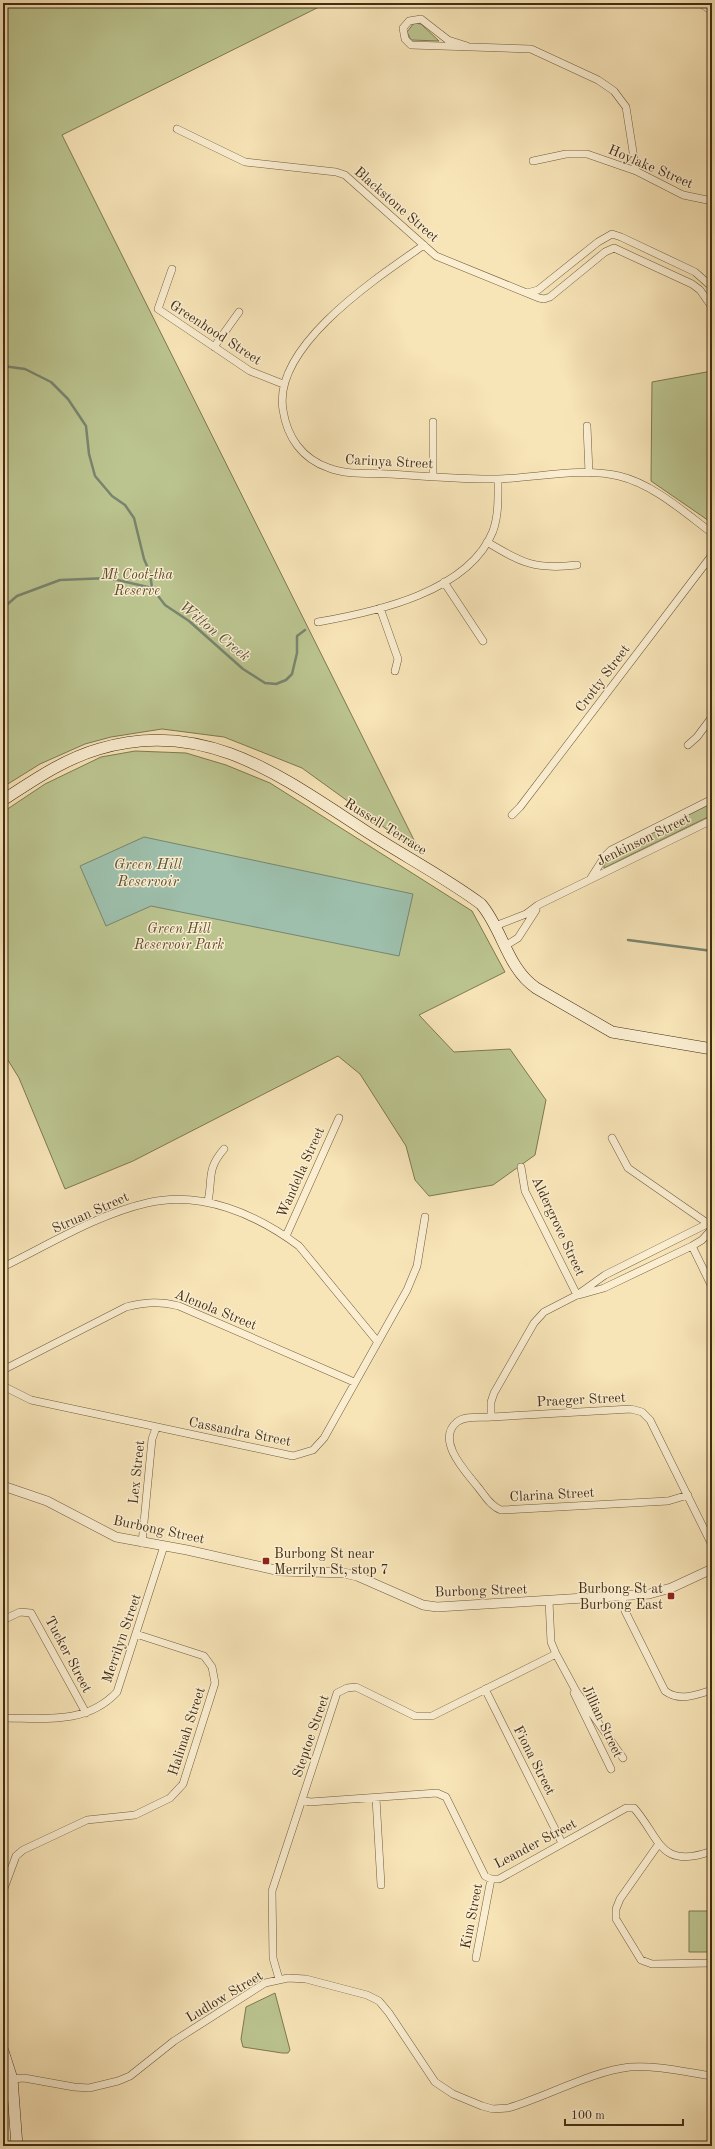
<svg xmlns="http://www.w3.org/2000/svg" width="715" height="2149" viewBox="0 0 715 2149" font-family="'Old Standard TT',serif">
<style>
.green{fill:#bbc48f;stroke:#7f7851}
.water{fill:#9dbfac;stroke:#79856f}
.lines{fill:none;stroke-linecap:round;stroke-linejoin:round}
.stream{stroke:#79856f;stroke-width:2.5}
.minor-casing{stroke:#705b3c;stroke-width:8}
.tertiary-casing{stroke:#705b3c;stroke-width:10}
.secondary-casing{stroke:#432d13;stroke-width:12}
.minor{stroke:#faedd0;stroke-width:7}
.tertiary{stroke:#faedd0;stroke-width:9}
.secondary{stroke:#faedd0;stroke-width:11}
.poi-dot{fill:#8f2418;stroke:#faedd0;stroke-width:1.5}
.labels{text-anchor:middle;stroke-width:3;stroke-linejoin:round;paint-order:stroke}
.street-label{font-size:14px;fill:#432d13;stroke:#faedd0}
.park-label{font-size:14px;font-style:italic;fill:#5b4b2c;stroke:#faedd0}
.poi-label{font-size:14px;fill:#432d13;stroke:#faedd0;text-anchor:start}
.water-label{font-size:15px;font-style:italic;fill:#5a5239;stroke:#faedd0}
</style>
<rect width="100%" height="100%" fill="#f7e4b7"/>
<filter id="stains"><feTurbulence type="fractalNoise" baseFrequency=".005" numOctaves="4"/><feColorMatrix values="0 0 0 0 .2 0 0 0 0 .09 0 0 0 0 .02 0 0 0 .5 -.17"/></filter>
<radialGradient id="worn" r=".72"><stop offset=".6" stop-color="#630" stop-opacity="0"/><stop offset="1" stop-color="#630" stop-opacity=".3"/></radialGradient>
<path class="green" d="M3 3H327L62 135 421 854 302 768 224 737 162 729 111 737 85 744 40 764 3 787Z
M414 23 421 24 439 41 411 40 407 32Z
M712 371V523L651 481 652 382Z
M135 751 186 753 226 765 270 783 472 911 505 972 419 1015 454 1052 510 1049 546 1100 535 1155 493 1185 429 1196 415 1180 406 1146 360 1074 338 1056 133 1161 65 1189 19 1078 3 1052V812L45 784 101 757Z
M712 803V815L604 868V864L613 853Z
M689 1911H709L710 1952H689Z
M275 1993 290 2050 288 2053H282L243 2047 241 2039 246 2007Z"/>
<path class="water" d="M144 837 413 894 399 956 151 906 106 926 80 866Z"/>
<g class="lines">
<path class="stream" d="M3 366 25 369 51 382 68 399 86 426 89 454 95 476 112 496 125 505 134 518 144 559 150 573 152 588 165 605 189 621 243 669 265 683 276 684 286 680 292 674 297 653V636L305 630
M3 608 17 596 60 580 109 578 152 588
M628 940 712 951"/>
<defs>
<path id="minor" d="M700 3 712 11
M467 46 448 40 421 19 409 21 403 28 405 39 411 45 531 49 598 80 614 91 626 107 636 171
M177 129 245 162 336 172 345 175 436 256 539 298 544 299 550 297 605 252 614 248 692 284 700 290 712 307
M533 161 566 154H587L636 171 683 195 712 201
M424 245C378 277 272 346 283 410 287 437 302 459 329 468 347 475 369 473 388 474 425 476 462 480 498 479 536 478 582 467 619 476 653 484 684 512 712 533
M172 269 158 309 250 371 283 384
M527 293 538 290 598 242 612 234 621 237 695 272 712 287
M214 347 239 312
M433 422V476
M587 426 589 473
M487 542C522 563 535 570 577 565
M444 582 483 641
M380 608 398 659 395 671
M318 622C375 612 469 592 493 531 499 514 498 496 498 479
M688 745 697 737 712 717
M512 815 520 807 712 555
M591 878 605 856 611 850 712 799
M495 926 526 914 538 905 712 820
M505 946 518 938 536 910
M612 1138 628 1168 710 1225
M712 1150V1151
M521 1167 525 1191 577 1295
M208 1201C213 1178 206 1170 224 1149
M286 1236 339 1118
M692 1246 712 1287
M3 1267C48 1245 98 1214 147 1203 201 1190 256 1214 299 1246L377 1341
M579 1295 604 1288 692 1246 702 1240 712 1229
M3 1370 126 1307C145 1302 160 1301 179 1306L354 1382
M3 1386 31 1400 293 1456 313 1450 324 1438 407 1290 417 1266 425 1217
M491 1417 631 1409 642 1412 650 1420 712 1545
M688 1495 668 1501 501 1510C490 1506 484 1494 477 1486 466 1472 435 1440 457 1422 465 1415 481 1418 491 1417V1402L494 1393 534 1323 544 1312 577 1295 605 1275 707 1224
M142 1543 152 1439 156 1428
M622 1596 625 1611 665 1691C680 1702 695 1695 712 1690
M3 1620 20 1612 31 1613 86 1713
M556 1654 576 1691 623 1758
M485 1689 562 1843
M574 1693 611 1769
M3 1718C44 1718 86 1725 117 1692L164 1546
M376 1798 381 1885
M302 1800 310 1802 437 1793 446 1797 485 1876 491 1879H499L626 1808H634C661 1839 659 1870 712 1851
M658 1845 620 1899 616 1909V1919L641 1960 652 1964 712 1963
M3 1891 16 1856 23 1850 87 1820 135 1815 170 1798 183 1784 215 1683 212 1667 204 1656 136 1634
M476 1958 491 1879
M279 1979 273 1958 272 1891 337 1693 347 1688 356 1687 415 1716H432L556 1654 551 1642 549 1601
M12 2079 24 2078 74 2087 89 2088 118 2081 130 2076 174 2041 265 1983 288 1978 306 1979 367 1995 379 2001 389 2013 435 2082 453 2094 482 2106 493 2109 508 2108C546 2097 592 2071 630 2067 657 2065 685 2072 712 2076"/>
<path id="tertiary" d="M3 1486 47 1501 116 1537 187 1550 280 1571 344 1573 357 1576 423 1605 437 1607 649 1594 671 1588 712 1569"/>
<path id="secondary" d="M3 800C34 780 64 759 99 749 201 718 277 773 358 826 398 853 442 875 481 904 503 930 507 968 536 988L612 1032 712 1049
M3 2051 12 2079 17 2146"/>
</defs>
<use href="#minor" class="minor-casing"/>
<use href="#tertiary" class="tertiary-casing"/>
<use href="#secondary" class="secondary-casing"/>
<use href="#minor" class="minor"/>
<use href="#tertiary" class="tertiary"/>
<use href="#secondary" class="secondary"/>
</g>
<g class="poi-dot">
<rect x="262" y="1557" width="8" height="8" rx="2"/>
<rect x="667" y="1592" width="8" height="8" rx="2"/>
</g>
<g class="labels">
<g class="street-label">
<text transform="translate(651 166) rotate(23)" y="5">Hoylake Street</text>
<text transform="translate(397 204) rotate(41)" y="5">Blackstone Street</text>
<text transform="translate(216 332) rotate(33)" y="5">Greenhood Street</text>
<text transform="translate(389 461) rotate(3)" y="5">Carinya Street</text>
<text transform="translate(602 678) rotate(-53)" y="5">Crotty Street</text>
<text transform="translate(386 826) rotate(32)" y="5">Russell Terrace</text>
<text transform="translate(643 839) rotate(-26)" y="5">Jenkinson Street</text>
<text transform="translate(300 1172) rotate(-66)" y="5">Wandella Street</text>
<text transform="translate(90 1212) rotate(-24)" y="5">Struan Street</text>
<text transform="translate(559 1226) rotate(65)" y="5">Aldergrove Street</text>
<text transform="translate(216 1309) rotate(22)" y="5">Alenola Street</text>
<text transform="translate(581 1399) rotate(-3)" y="5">Praeger Street</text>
<text transform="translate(240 1431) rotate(11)" y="5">Cassandra Street</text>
<text transform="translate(136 1472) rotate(-84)" y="5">Lex Street</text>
<text transform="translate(552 1494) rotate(-3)" y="5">Clarina Street</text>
<text transform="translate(159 1529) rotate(12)" y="5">Burbong Street</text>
<text transform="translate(481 1590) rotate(-2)" y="5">Burbong Street</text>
<text transform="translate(121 1638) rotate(-71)" y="5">Merrilyn Street</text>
<text transform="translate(69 1654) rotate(62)" y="5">Tucker Street</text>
<text transform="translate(603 1721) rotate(65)" y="5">Jillian Street</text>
<text transform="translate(186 1731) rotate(-72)" y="5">Halimah Street</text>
<text transform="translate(310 1736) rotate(-71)" y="5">Steptoe Street</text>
<text transform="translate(535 1760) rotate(63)" y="5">Fiona Street</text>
<text transform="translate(535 1843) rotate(-28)" y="5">Leander Street</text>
<text transform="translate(471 1916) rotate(-79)" y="5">Kim Street</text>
<text transform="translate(224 1996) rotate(-31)" y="5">Ludlow Street</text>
</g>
<g class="park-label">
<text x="137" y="579">Mt Coot-tha<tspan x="137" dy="16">Reserve</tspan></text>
<text x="179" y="933">Green Hill<tspan x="179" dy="16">Reservoir Park</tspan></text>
</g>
<g class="poi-label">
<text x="274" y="1558">Burbong St near<tspan x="274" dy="16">Merrilyn St, stop 7</tspan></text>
<text x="663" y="1593" text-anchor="end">Burbong St at<tspan x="663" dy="16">Burbong East</tspan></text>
</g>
<g class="water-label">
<text transform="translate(215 631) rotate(39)" y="5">Witton Creek</text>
<text x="148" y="869">Green Hill<tspan x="148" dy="17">Reservoir</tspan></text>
</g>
</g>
<rect width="715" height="2149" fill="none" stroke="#f7e4b7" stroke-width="16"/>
<rect x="4" y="4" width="707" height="2141" fill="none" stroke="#432d13" stroke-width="2"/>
<rect x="8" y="8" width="699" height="2133" fill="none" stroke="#432d13"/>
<path d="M565 2119v6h118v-6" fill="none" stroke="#432d13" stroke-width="2"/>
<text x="571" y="2119" font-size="12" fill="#432d13" stroke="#faedd0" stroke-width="3" paint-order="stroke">100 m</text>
<rect width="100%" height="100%" filter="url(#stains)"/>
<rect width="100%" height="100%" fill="url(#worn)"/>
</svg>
